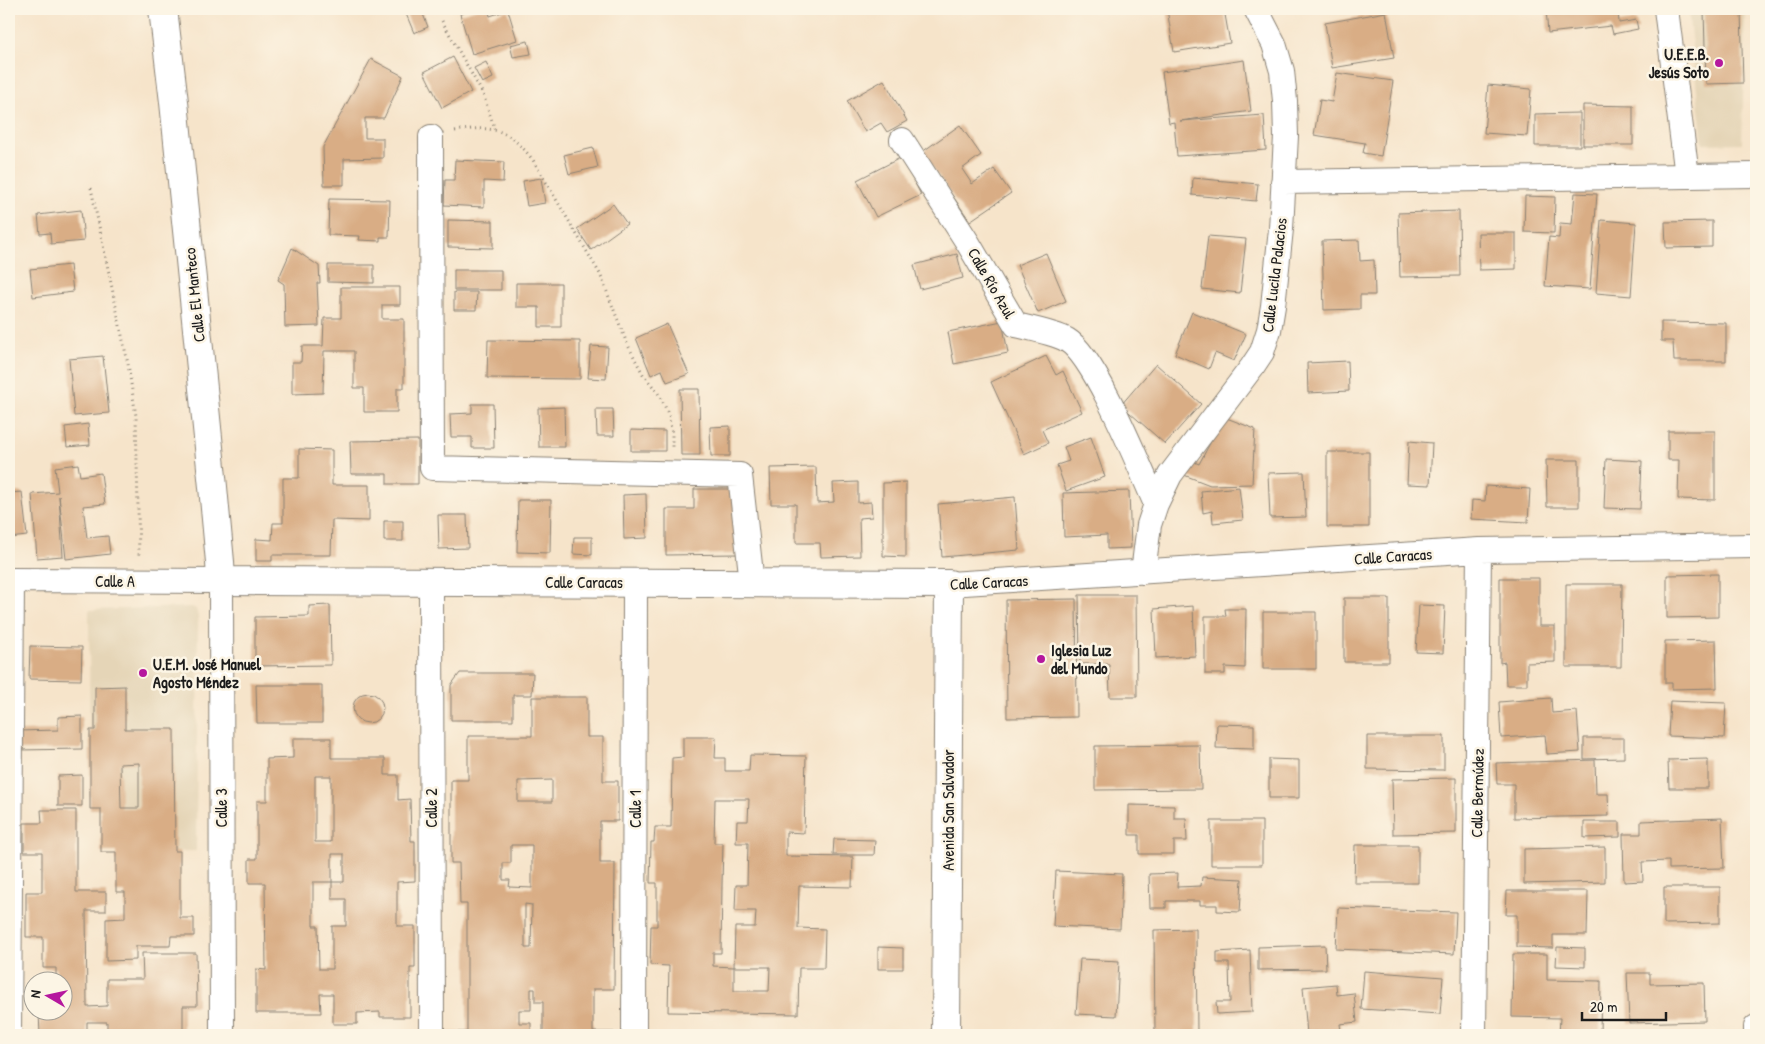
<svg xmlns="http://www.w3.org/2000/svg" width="1765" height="1044" viewBox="0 0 1765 1044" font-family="'Patrick Hand',sans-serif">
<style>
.built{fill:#e5d5b7}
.building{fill:#d9ad85;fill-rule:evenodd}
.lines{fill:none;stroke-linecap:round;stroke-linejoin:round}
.minor-casing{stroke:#898073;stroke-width:26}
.tertiary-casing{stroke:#898073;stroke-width:30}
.path{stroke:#898073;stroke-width:3;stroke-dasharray:1 4;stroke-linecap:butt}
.minor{stroke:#fff;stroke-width:24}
.tertiary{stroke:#fff;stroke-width:28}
.poi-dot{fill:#b5179e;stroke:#fcf5e5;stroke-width:2}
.labels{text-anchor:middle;stroke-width:5;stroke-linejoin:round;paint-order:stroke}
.poi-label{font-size:16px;font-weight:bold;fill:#1c1c1c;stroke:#fcf5e5;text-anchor:start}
.street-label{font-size:16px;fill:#1c1c1c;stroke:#fcf5e5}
</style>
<rect width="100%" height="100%" fill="#fcf5e5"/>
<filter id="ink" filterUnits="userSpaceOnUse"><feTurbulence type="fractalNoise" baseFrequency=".02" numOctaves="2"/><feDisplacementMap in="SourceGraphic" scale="10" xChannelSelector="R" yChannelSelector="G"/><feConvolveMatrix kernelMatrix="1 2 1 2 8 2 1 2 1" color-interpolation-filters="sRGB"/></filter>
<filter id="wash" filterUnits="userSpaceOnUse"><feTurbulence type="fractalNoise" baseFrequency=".0096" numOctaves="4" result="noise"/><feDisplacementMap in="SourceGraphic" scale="20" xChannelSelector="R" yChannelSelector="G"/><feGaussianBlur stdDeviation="1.12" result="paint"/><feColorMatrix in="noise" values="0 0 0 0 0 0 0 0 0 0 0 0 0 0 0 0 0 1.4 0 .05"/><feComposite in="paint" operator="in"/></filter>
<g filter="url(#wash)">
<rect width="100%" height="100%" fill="#f6e4ca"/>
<path class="built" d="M1688 9H1745L1742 143 1703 144Z
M192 607 196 609 198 617 196 851 101 852V809H90L89 610Z"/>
<g id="blocks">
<path class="building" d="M404 9H421L428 27 414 33Z
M477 9H488L490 16 508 10 517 40 472 54 460 14Z
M1167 9H1224L1230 43 1174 52Z
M1546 9H1618L1619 23 1636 20 1638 29 1613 34 1611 26 1548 33Z
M1741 10 1743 83 1706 84 1704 11Z
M1386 12 1394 58 1332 68 1325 23Z
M528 41 531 54 513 57 510 45Z
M453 57 471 92 442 108 424 72Z
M371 59 403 76 384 118H365V138H383V158L344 159V185H324L323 147Z
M1244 60 1251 111 1180 121 1264 115 1266 150 1177 156 1174 122 1169 123 1162 72Z
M486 62 493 78 482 83 474 68Z
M1337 73 1393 81 1381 156 1363 153 1365 143 1314 135 1320 100 1332 102Z
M884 80 907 121 887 132 881 123 865 132 847 101Z
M1488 85 1531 89 1527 136 1484 133Z
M1583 105 1633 106V145H1583Z
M1580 113V146H1535V114Z
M960 125 981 155 962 169 972 184 994 169 1011 193 970 221 922 152Z
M593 148 598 167 569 174 564 155Z
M902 157 921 195 876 217 857 180Z
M455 160 504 162 503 182 484 181V207L444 205 445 180H454Z
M541 178 545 203 527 206 523 181Z
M1193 178 1258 184 1256 201 1192 195Z
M1575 193 1597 194 1590 289 1545 286 1549 237 1559 238 1560 223 1572 224Z
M1525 196 1555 197 1554 233 1524 232Z
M329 199 390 200 389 237H380V241L359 240 360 236 328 235Z
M613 204 627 224 591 250 577 229Z
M81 210 84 241 51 244 50 233 40 234 38 215Z
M1459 211 1460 276 1400 277 1398 213Z
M448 220 493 221V248L448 247Z
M1601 220 1636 223 1631 296 1596 293Z
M1712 221V247L1666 248 1665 222Z
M1478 233H1516V269L1479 270Z
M1208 236 1246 239 1240 293 1202 289Z
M1359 240 1360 261 1374 260 1375 295H1360V309L1324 310 1322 241Z
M292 248 319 266 320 283H317L319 326 285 327 284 284 278 280Z
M1046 253 1066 301 1038 313 1017 265Z
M957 254 963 278 920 289 914 265Z
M70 265 73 292 33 297 30 269Z
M328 265H374V283L328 282Z
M454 270H501V290H454Z
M516 283H561V327H539V307H516Z
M341 287H400V305H382V319H404V388H397V412H364V388H354V351H324L323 393 292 394V362H301L302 346H323L324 318H341Z
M454 292H477L476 310H454Z
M1192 312 1246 334 1234 361 1215 353 1209 369 1175 354Z
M1002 321 1008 353 954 364 948 332Z
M1661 322 1726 323V361H1674L1673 341H1661Z
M667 324 689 374 667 382 662 370 651 375 636 338Z
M488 340 580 341V379L487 378Z
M591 346 608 347 606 379 588 378Z
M103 356 109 413 74 416 69 359Z
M1046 356 1056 375 1063 371 1082 412 1042 430 1048 443 1024 454 991 382Z
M1348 361 1349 391 1308 393 1307 363Z
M1156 364 1201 404 1165 444 1121 405Z
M680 389H699L700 455H681Z
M472 404H493L494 448H472V437H451L450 414 472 413Z
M564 407 565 447H539L538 408Z
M596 409H613L614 436H597Z
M1224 417 1255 429 1252 484 1210 485 1184 475 1192 461 1199 464Z
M88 424 90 445 67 447 65 427Z
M730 426V456H711L710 427Z
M631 430 665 431V451H631Z
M1668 431H1715V500L1678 499 1679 460H1668Z
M1091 437 1105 477 1066 491 1057 465 1069 461 1064 447Z
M418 440V484H387V474H351L350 441Z
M1409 441 1432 443 1430 485 1407 484Z
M299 449 332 450V485H369V521L332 520 331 555H272V561H256V539L272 540 273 523H283V478H299Z
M1327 452H1369V527H1327Z
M1606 459 1642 461 1640 509 1604 508Z
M1546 460H1579V507H1547Z
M78 464 80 476 101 473 105 504 83 506 87 538 108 536 110 554 66 559 59 496 63 556 37 558 32 494 58 492 55 467Z
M816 467 817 503 834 502 833 483 858 482V503L871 502 872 517 859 518 860 556 821 557 820 543H796V504H771L770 468Z
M1304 472 1306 517 1270 518 1268 473Z
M906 482V557L883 556V483Z
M1486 486 1530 489 1528 522 1471 519 1472 500 1485 501Z
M1239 487 1243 520 1213 523 1212 511 1203 513 1201 491Z
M694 489H737V554L666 555V509H694Z
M1129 491 1131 548 1107 549V535L1064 537 1063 493Z
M22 492 27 536 9 538V493Z
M646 494 647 538 624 539 623 495Z
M1015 497 1019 550 942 557 938 504Z
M518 500H551L550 553 517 552Z
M438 515H467L468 548 439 549Z
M384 521H403V541H384Z
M574 537H592V555L573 554Z
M1718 574V617L1667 618V575Z
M1500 578H1539V626H1555V662L1527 663V685H1506L1505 662 1500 663Z
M1566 584H1622L1621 667H1566Z
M1079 595H1136L1137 697H1110L1109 664H1080Z
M1344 598H1389V662H1344Z
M1076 599 1077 717 1007 718 1006 600Z
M330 605 331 665 255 666V617L309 616V606Z
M1419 605 1445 606 1443 653 1416 652Z
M1193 606 1195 656 1156 658 1154 609Z
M1225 609H1246L1245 668 1225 667V674H1205V616H1226Z
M1263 612H1316V669H1263Z
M1716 640 1717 688 1672 689V683H1665V641Z
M30 646 82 647 81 680 29 679Z
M460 673H533L532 695H513V720H451V685Z
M256 685H322V723H257Z
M125 686V729H174L175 851H180V918H194V936H171L170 946H136V960L106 961V919L125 918V892H116V852H101V809H90V730H95V687ZM139 763V808H121L120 764Z
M353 708a15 15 0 1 1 30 0a15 15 0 1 1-30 0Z
M532 697H587V737H603V781H618V821H600V863H615L614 989H593V1032H614V1035H543V1002H535V989H531V1010H519V1023H531V1035H449V1032H467V904H460L459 863H451V780H468V736H532ZM552 780V802H518V781ZM511 845H532V888L509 887 510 880H503V863H511ZM525 904 532 905 531 948H525Z
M1551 698 1552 713 1577 711 1580 752 1547 754 1545 735 1501 738 1499 702Z
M1670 701 1726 703 1724 738 1668 736Z
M82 716V749L18 750V731L58 730V717Z
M1217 724 1254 725V749L1216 748Z
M1367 736H1444V770L1367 769Z
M683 737H716L715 758H725V771H749L750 755 806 756 804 833 786 832V856L853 857 852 887 799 886 798 928 825 929 824 968H799L798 1014 668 1012 669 966 650 965 651 926H657V883H650L651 842H654L655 827H671L672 758 683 757ZM715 799H749L748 821H737L736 843H748L747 885H736L735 911H756L755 927H735L734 967H770L769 991H734V967L713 966V953H721L722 884 723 843H714Z
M293 738H331V758H385V775H398V800L410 799 411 841H415V881L397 882V926H415V968H410V1017H380V1012L357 1013V1024H333V994H320L321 1013H256V969L266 970 265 883H249V859H257V801H267V759L293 758ZM315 776H331V842H315ZM332 854H344V882H332ZM313 882H332V899H346V926H332V969H319L318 926H313Z
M1584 738H1624V758L1584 759Z
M1200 745 1201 789 1095 790V746Z
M1269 759 1299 760V798H1269Z
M1708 759V788H1669L1668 760Z
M1595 760 1596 794H1608L1609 816 1514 818V784H1497L1496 763Z
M82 775V806H58V776Z
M1456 778V833L1393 834 1392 779Z
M1129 805 1174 806V818H1186L1187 841H1174V854H1139V835H1129Z
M41 810H76V892H106V911H86L87 1007 107 1006V979H143L142 953H196L197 1006H183V1035H107V1022H87V1035H40L39 1012H62V982H39V979H56V968H43V937H26V892H42V852H24V823H42Z
M1722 818 1724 868 1669 869V861L1642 862 1643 881 1624 882 1623 834H1641V821Z
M1211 821H1262V865H1211Z
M1584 822H1620V837L1584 838Z
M834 839 875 840 874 855H833Z
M1355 845H1418V883H1354Z
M1605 847V882L1524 884V849Z
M1056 871 1122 874 1120 929 1053 926Z
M1178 873 1177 887 1201 886 1202 877 1242 879 1240 912 1217 911V905H1200V901H1166V908H1150L1149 874Z
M1664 887H1720V923L1664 924Z
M1507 891H1588L1587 935H1553V948L1517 947V915H1506Z
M1338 908 1456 912 1454 954 1336 949Z
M1196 929 1197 1032H1155L1154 930Z
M1325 945 1326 969 1258 970V947Z
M878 947 903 948V969H878Z
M1557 947 1585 948V967L1556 966Z
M1250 950 1252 1012 1217 1014 1216 1002H1230L1229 963H1217V952Z
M1513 954H1547V980L1601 981 1600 1035H1559L1560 1018 1512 1017Z
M1080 959 1119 961 1116 1016 1076 1014Z
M1364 971 1443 977 1440 1014 1361 1009Z
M1627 973H1650V984L1704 983 1705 1021 1629 1023Z
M1336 984 1337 995 1354 993 1357 1022 1340 1024 1341 1031 1307 1034 1303 987Z"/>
</g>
</g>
<g filter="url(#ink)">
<use href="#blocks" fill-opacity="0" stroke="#898073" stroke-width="1"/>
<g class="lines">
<defs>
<path id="minor" d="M1666 9 1687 176
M431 137 432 468 740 475 752 583
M902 140 968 243 1016 325C1029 328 1057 334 1067 340 1096 357 1140 469 1156 504
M1283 182 1756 175
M1143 572 1149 525 1156 504 1170 475 1252 367 1262 352 1269 330 1273 306 1281 229 1286 136 1285 101 1282 71 1274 44 1256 9
M9 580 221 581 222 1035
M431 582 432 1035
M949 584 1479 550 1756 546
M9 1035 12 580
M634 1035 635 582
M1474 1035 1479 550
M1756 1035V1027"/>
<path id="tertiary" d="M163 9 174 102 213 487 220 562 221 581 949 584 946 1035"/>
</defs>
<use href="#minor" class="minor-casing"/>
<use href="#tertiary" class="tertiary-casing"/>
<path class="path" d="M442 21 483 94 495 130
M455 131C495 125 508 129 533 160L600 274 626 341 636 361 643 374 658 393 664 404 668 414 672 433V448
M91 188 128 364 136 416 139 555"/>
<use href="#minor" class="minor"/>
<use href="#tertiary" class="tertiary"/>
</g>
</g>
<g class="poi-dot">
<circle cx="1719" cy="63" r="5"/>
<circle cx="1041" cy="659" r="5"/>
<circle cx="143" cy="673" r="5"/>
</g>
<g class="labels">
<g class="poi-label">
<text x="1709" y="60" text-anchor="end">U.E.E.B.<tspan x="1709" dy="18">Jesús Soto</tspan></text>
<text x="1051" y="656">Iglesia Luz<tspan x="1051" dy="18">del Mundo</tspan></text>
<text x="153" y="670">U.E.M. José Manuel<tspan x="153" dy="18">Agosto Méndez</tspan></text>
</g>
<g class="street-label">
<text transform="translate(1274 275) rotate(-83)" y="6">Calle Lucila Palacios</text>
<text transform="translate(992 283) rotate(60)" y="6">Calle Río Azul</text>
<text transform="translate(194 295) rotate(-96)" y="6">Calle El Manteco</text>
<text transform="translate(1393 556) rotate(-4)" y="6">Calle Caracas</text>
<text x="115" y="587">Calle A</text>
<text x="584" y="588">Calle Caracas</text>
<text transform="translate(989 582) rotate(-3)" y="6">Calle Caracas</text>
<text transform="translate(1477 793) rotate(-89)" y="6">Calle Bermúdez</text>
<text transform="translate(221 808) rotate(-90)" y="6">Calle 3</text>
<text transform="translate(431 808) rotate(-90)" y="6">Calle 2</text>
<text transform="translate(635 809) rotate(-90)" y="6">Calle 1</text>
<text transform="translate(948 810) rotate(-90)" y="6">Avenida San Salvador</text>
</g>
</g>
<rect width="1765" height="1044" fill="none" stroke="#fcf5e5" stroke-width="30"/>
<g transform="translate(48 996) rotate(279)"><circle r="24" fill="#fcf5e5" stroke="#a29e95"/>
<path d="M0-4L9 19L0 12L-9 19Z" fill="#b5179e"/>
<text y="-8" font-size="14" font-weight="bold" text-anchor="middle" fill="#1c1c1c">N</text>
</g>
<path d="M1582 1012v8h84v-8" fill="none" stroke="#1c1c1c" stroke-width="2.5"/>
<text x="1590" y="1012" font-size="15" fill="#1c1c1c" stroke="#fcf5e5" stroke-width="4" paint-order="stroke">20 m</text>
</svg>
